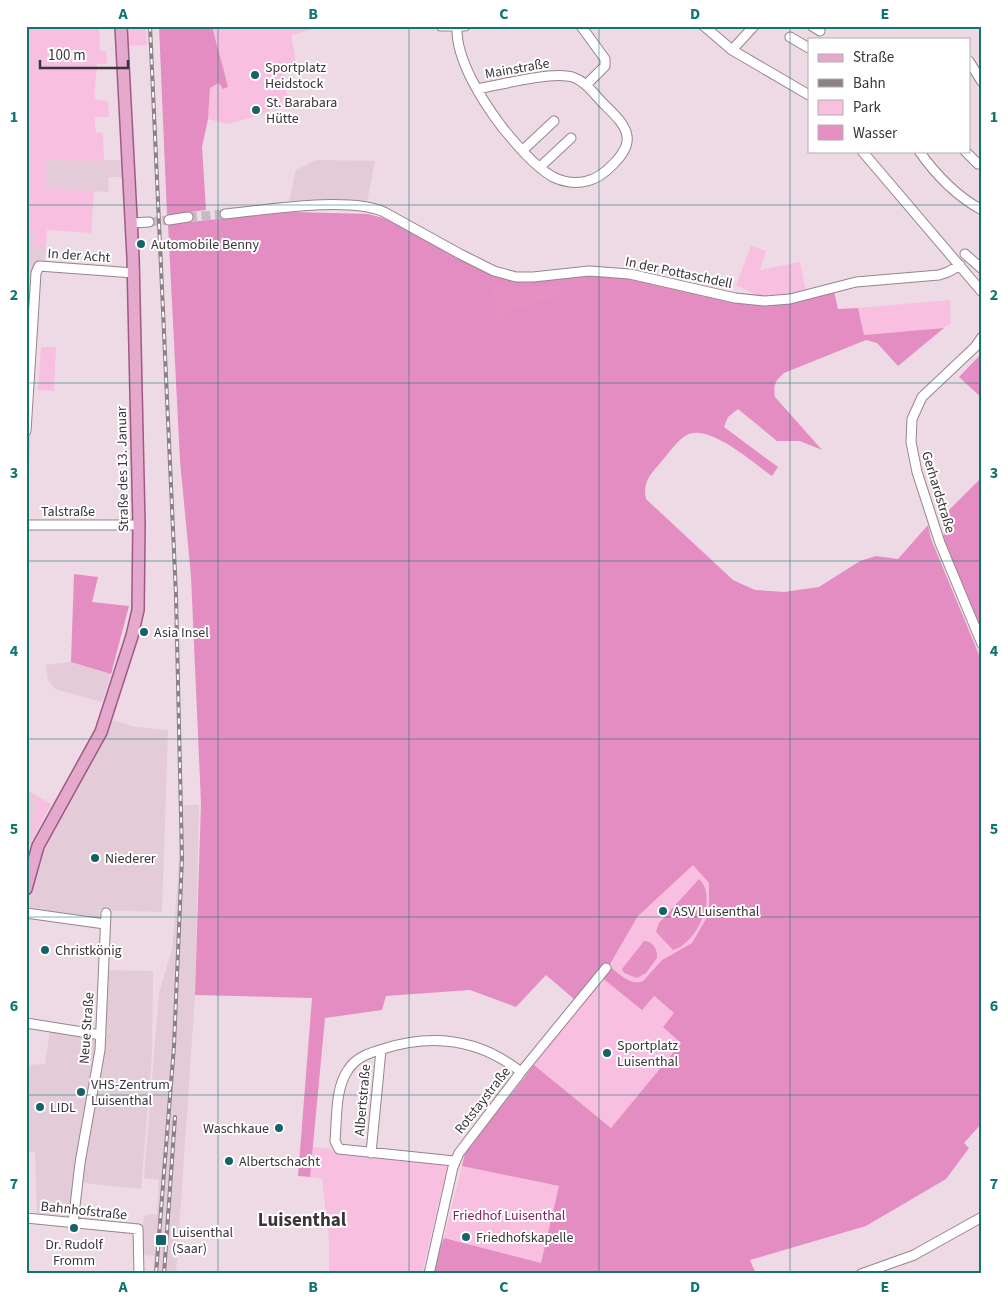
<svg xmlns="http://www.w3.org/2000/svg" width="1008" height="1300" viewBox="0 0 1008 1300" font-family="'Source Sans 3',sans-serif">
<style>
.built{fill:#e4cbd8}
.green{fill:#f9bfe0}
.forest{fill:#e48dc2;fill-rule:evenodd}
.water{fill:#e58fc3}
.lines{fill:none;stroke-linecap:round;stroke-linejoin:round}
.stream{stroke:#e58fc3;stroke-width:2}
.minor-tunnel{stroke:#c9b9c2;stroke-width:9;stroke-dasharray:9 4.5;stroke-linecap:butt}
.minor-casing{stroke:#96858e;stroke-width:11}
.major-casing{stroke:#9e5a84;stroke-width:14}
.minor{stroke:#fff;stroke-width:9}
.major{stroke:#e5a9ce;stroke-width:11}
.rail-casing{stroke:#8d8087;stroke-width:4}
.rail{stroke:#fff;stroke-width:2;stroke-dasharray:5.5;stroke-linecap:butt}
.grid{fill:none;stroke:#0f766e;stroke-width:1;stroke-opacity:0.55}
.poi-dot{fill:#146368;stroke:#fff;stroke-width:2}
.labels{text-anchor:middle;stroke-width:4;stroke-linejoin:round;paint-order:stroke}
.poi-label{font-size:14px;fill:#3b3438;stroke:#fff;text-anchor:start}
.street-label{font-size:14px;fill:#3b3438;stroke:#fff}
.park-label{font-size:14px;fill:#862166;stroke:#fff}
.district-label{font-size:19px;font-weight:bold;fill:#3b3438;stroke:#fff}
.neatline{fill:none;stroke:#0f766e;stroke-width:2}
.grid-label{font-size:16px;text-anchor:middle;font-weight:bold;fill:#0f766e}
</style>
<rect width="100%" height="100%" fill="#eddae4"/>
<path class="built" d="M47 160H123L124 177H109L108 192 45 188Z
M317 160 375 161 367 202H289L296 170Z
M26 232 35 234 34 247H46L44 268 39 272 26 530Z
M71 662 111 674 102 702 55 689 48 680 46 665Z
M109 719 136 727 168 730 162 912 99 910V918L27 909 37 858Z
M26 790 51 804 29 847 26 846Z
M180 805H199L195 995 176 1274H153L154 1256 143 1255 141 1235 144 1217 150 1214 157 1215 159 1180 144 1178 159 993 172 949 178 879Z
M100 970 153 971 152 1054 141 1189 75 1182 71 1216 37 1213 35 1152H26V1065L45 1064 51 1023 97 1031Z"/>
<path class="green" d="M26 26H99L100 51H106L107 64H97L94 99 108 101 109 117H94L96 132 103 133 104 161 47 160 45 188 94 191 91 233 47 230 46 247H34L35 234 26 232Z
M125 26H146L147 45 128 46Z
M212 26H318V28L291 35C293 47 298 61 293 72L281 76 288 97 265 114 227 124 208 119 210 88 220 83 223 89 228 87Z
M751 246 766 251 760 270 800 262 806 292 764 299 736 285Z
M950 300 951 323 944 328 864 335 858 308Z
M44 347H56L54 391 38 390 41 348Z
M26 790 51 804 30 840 27 836 31 837 37 803 33 801 35 796Z
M693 864 709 883V907L707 917 692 943 662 960 643 981C629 986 619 974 609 967L638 916Z
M603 978 642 1010 653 996 674 1013 681 1042 611 1128 534 1065Z
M313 1147 330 1149 336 1153 448 1164 422 1274H329V1241L322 1179 310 1177Z
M462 1166 559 1186 541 1263 444 1238Z"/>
<path class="forest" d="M159 26H212C217 47 223 66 228 87L223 89 219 83 210 88 208 119 202 147 206 210 167 215Z
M292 212 368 214 390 220 447 253 480 269 523 281 597 275 623 277 761 305 786 303 834 291 838 309 858 308 864 335 944 328 898 366 877 343 866 340 784 373C775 381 773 385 775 397L822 450 800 441H777L738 409 728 417 724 427 778 467 772 476C753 463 707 421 685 436 676 442 668 454 661 462 651 474 642 482 646 499L733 580 755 590 784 592 819 587 860 561 876 556 898 559 928 525 931 539 982 662V1123L964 1143 969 1148 946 1179 866 1226 750 1260 756 1274H434L438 1253 444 1238 541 1263 559 1186 462 1166 465 1153 534 1065 611 1128 681 1043 663 1027 674 1013 654 996 642 1010 596 973 574 999 546 975 516 1007 470 990 386 996 382 1010 325 1018 310 1177 298 1176 312 998 195 995 201 803 191 576 180 461 168 224ZM693 865 709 883V907L707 917 692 943 662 960 643 981C629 986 620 974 609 966L638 916Z
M982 353V398L959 377Z
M982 477V634L943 538 949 510Z
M74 574 98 577 92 602 129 606 111 674 71 662Z"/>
<path class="water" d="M502 283 524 287 563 285 567 288 556 297 508 311 501 324 497 327 496 303 492 298 490 288 494 284Z
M699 879C719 897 696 944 673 950L656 932 659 923Z
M644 941C653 941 658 950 657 958L646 973 637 978 624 973 622 969Z"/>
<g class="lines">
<path class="stream" d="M981 1274 982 1273"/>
<path class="minor-tunnel" d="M188 217 225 214
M149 222 169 220"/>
<defs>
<path id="minor" d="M441 26H465
M581 26 605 59V66L586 85
M704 26 732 50 809 95
M812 26 820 31
M457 28C456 60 483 102 502 127 516 144 534 166 553 177 563 182 576 184 587 181 602 178 630 153 627 136 625 122 609 110 600 100 591 90 581 77 567 76 544 73 501 85 477 89
M790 37 809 48
M732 50 754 26
M969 61 982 82
M523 150 554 121
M862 151 982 292
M919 151C936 175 956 196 982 210
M965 151 978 164
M540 167 571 138
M225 214C265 210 349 196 384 212L460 254 494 271 516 277H533L589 271 630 274 735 298 765 301 790 299 856 282 939 275 948 272 960 265
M169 220 188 217
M132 223 149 222
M965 254 982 269
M982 337 975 347 922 397 912 419 911 442 917 472 940 543 982 644
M26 431 36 273 39 266 134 273
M26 525H139
M26 913 105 924
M26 1023 101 1035
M371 1153 381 1050
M454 1161 339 1149 335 1141C337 1119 335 1088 348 1070 356 1057 369 1053 383 1049 433 1033 479 1039 521 1072
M26 1218 138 1229 139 1274
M73 1223 80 1163 100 1050 106 913
M429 1274 453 1167 459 1153 521 1072 606 968
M861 1274 914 1255 982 1217"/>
<path id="major" d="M26 889 38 846 101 732 132 636 138 610 139 525 133 257 121 26"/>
</defs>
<use href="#minor" class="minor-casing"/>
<use href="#major" class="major-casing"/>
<use href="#minor" class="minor"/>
<use href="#major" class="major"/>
<defs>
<path id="rail" d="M150 26 176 595 182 858 174 1046 156 1274
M164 1274 175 1117"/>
</defs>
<use href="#rail" class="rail-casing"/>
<use href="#rail" class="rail"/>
</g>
<path class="grid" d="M218 26V1274M409 26V1274M599 26V1274M790 26V1274M26 205H982M26 383H982M26 561H982M26 739H982M26 917H982M26 1095H982"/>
<g class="poi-dot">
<circle cx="255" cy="75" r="5"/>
<circle cx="256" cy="110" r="5"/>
<circle cx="141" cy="244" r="5"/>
<circle cx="144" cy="632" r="5"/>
<circle cx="95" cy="858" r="5"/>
<circle cx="663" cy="911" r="5"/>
<circle cx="45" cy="950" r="5"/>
<circle cx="607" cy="1053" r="5"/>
<circle cx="81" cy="1092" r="5"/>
<circle cx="40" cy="1107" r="5"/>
<circle cx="279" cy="1128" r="5"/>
<circle cx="229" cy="1161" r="5"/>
<circle cx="74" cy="1228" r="5"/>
<circle cx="466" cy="1237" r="5"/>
<rect x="155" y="1234" width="12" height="12" rx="2.5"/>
</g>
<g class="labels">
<g class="poi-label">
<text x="265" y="72">Sportplatz<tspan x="265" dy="16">Heidstock</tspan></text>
<text x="266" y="107">St. Barabara<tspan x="266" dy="16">Hütte</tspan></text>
<text x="151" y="249">Automobile Benny</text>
<text x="154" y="637">Asia Insel</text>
<text x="105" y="863">Niederer</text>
<text x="673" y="916">ASV Luisenthal</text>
<text x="55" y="955">Christkönig</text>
<text x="617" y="1050">Sportplatz<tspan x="617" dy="16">Luisenthal</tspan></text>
<text x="91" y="1089">VHS-Zentrum<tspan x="91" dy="16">Luisenthal</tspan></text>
<text x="50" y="1112">LIDL</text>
<text x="269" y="1133" text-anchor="end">Waschkaue</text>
<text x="239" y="1166">Albertschacht</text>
<text x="172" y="1237">Luisenthal<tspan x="172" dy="16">(Saar)</tspan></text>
<text x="476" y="1242">Friedhofskapelle</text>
<text x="74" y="1249" text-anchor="middle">Dr. Rudolf<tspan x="74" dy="16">Fromm</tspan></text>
</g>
<g class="street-label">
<text transform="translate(517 68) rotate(-10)" y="5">Mainstraße</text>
<text transform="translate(79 255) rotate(4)" y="5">In der Acht</text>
<text transform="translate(679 272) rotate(12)" y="5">In der Pottaschdell</text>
<text transform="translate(122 469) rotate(-91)" y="5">Straße des 13. Januar</text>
<text transform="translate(939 492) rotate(73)" y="5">Gerhardstraße</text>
<text x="68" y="516">Talstraße</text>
<text transform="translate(86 1028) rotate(-86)" y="5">Neue Straße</text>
<text transform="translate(362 1100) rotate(-85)" y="5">Albertstraße</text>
<text transform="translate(482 1100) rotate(-52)" y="5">Rotstaystraße</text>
<text transform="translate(84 1210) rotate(6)" y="5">Bahnhofstraße</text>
</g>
<g class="park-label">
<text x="509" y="1220">Friedhof Luisenthal</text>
</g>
<g class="district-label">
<text x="302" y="1226">Luisenthal</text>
</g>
</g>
<rect width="1008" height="1300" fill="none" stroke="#ffffff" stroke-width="55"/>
<rect x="808" y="38" width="162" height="115" fill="#ffffff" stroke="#b1aeaf"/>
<rect x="818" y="54" width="25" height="8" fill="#e5a9ce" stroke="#b1aeaf"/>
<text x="853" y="62" font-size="15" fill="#3b3438">Straße</text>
<rect x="818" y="79" width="25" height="8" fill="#8d8087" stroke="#b1aeaf"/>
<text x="853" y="88" font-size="15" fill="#3b3438">Bahn</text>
<rect x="818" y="100" width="25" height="15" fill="#f9bfe0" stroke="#b1aeaf"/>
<text x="853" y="112" font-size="15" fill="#3b3438">Park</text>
<rect x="818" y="125" width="25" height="15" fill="#e58fc3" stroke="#b1aeaf"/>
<text x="853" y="138" font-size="15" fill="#3b3438">Wasser</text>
<path d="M40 60v8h88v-8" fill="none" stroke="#3b3438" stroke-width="2.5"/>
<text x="48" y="60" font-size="15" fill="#3b3438" stroke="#ffffff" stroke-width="4" paint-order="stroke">100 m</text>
<rect x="28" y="28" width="952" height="1244" class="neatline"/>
<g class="grid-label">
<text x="123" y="19">A</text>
<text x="313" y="19">B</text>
<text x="504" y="19">C</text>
<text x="695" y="19">D</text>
<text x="885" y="19">E</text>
<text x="14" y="122">1</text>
<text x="994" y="122">1</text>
<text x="14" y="300">2</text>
<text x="994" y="300">2</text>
<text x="14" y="478">3</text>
<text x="994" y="478">3</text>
<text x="14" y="656">4</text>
<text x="994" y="656">4</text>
<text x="14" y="834">5</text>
<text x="994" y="834">5</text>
<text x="14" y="1011">6</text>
<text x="994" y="1011">6</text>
<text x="14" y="1189">7</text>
<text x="994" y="1189">7</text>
<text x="123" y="1292">A</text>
<text x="313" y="1292">B</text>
<text x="504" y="1292">C</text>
<text x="695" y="1292">D</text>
<text x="885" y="1292">E</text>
</g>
</svg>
